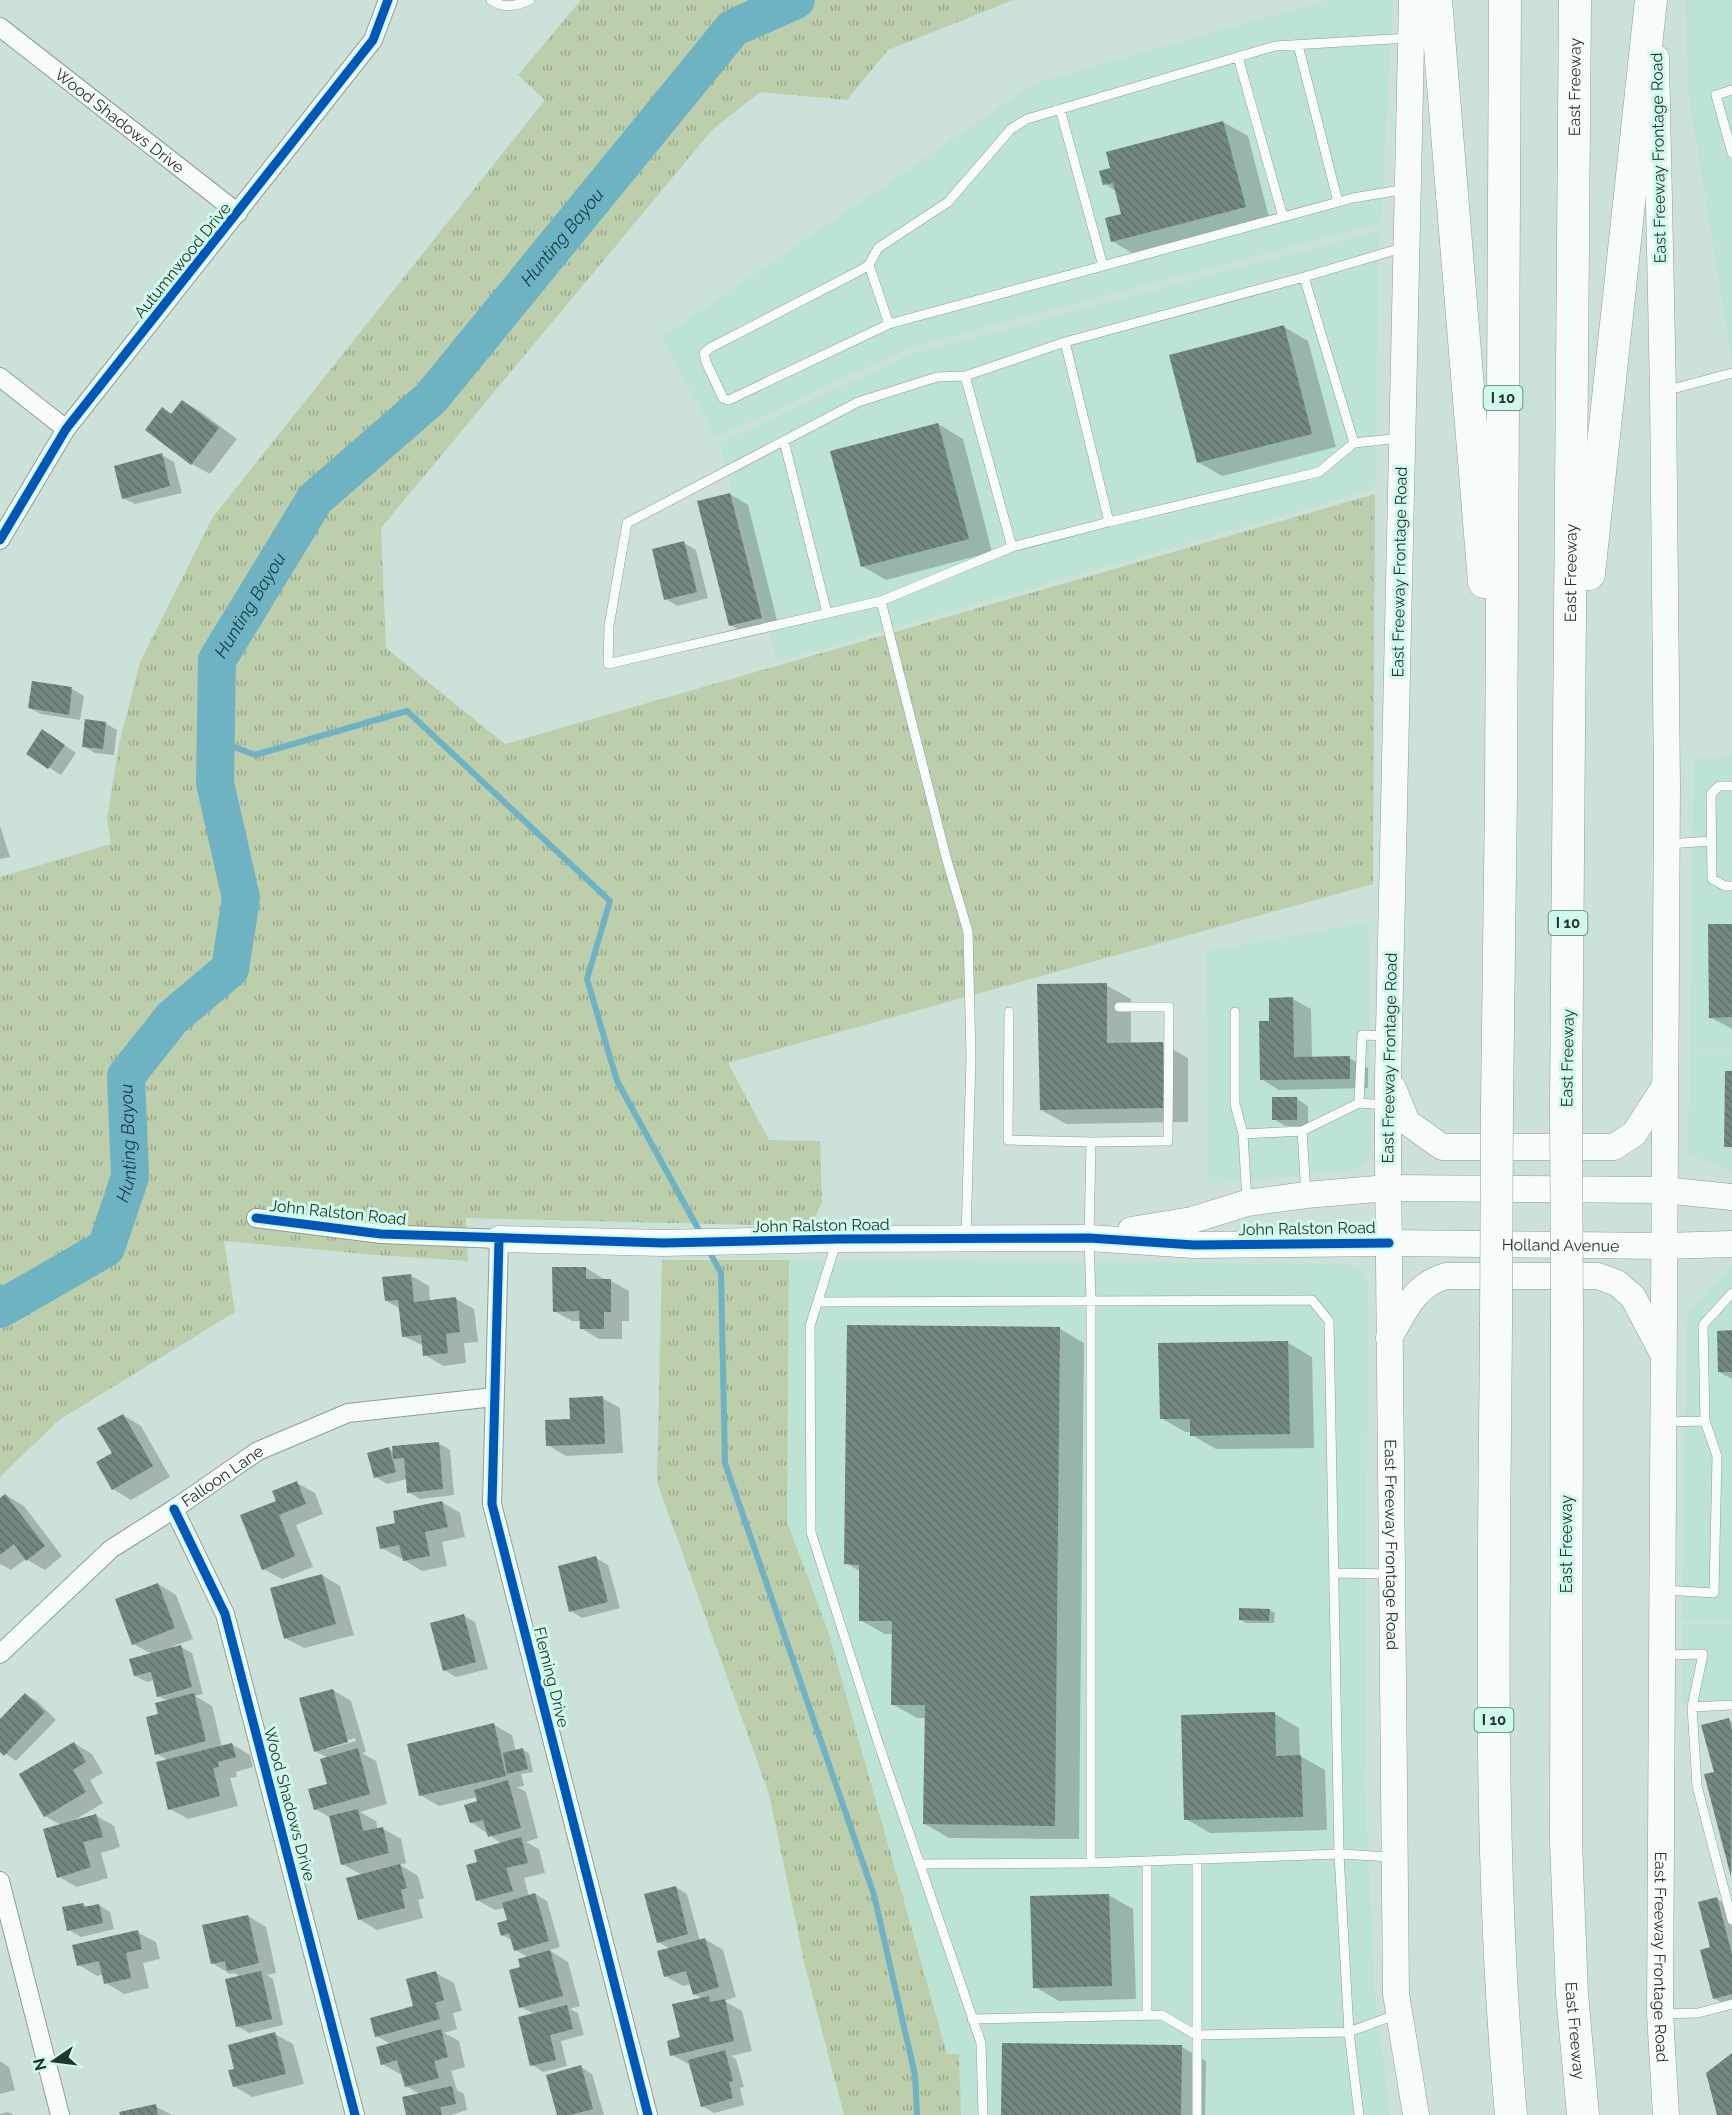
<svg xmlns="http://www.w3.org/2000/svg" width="1732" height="2115" viewBox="0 0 1732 2115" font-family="Raleway,sans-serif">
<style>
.built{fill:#bde3d4}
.grass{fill:url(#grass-tufts)}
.shadow{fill:#0003;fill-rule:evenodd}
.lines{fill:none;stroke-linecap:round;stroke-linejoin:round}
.stream{stroke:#6fb3c2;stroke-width:6}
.river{stroke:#6fb3c2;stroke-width:38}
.building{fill:url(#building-back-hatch)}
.lane-casing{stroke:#8d9e97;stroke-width:10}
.street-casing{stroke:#8d9e97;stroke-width:20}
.secondary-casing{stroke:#8d9e97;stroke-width:27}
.highway-casing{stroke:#8d9e97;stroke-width:33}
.lane{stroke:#f7fbf9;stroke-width:9}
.street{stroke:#f7fbf9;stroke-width:18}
.secondary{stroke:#f7fbf9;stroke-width:26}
.highway{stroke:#f7fbf9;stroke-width:32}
.highway-bridge-casing{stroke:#8d9e97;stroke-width:33;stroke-linecap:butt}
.highway-bridge{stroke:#f7fbf9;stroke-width:32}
.cycleway-casing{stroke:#cff9e8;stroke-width:13}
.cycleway{stroke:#0057b8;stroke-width:9}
.labels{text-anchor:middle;stroke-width:6;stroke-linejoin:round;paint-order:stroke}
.shield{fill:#cff9e8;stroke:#576f66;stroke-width:1.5}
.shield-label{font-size:15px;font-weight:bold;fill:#24342e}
.street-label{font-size:16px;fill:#24342e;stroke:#cff9e8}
.water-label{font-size:18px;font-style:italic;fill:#153e49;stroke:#cff9e8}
</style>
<defs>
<pattern id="grass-tufts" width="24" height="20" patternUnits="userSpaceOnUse" patternTransform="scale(1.5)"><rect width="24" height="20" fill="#bdcead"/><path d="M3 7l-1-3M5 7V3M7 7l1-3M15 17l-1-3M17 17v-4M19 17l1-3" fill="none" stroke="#99a88d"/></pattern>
<pattern id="building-back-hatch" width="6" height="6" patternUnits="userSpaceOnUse" patternTransform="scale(1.5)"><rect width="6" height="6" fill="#738883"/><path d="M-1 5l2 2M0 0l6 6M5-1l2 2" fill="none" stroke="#5e706c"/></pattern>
</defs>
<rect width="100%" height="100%" fill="#cce2d9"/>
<path class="built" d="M1328 0H1393L1381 223 911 347 715 438 662 337 1035 83Z
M1685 0H1732V361L1688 91Z
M1379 231 1375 489 777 662 719 443 911 354Z
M1732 757V1054H1690L1694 758Z
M1369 922 1371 1157 1361 1167 1345 1172 1209 1184 1206 951Z
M1690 1055H1732V1172L1688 1154Z
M789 1260 1346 1264 1359 1269 1368 1284 1365 1791 1375 1995 1390 2115H961L959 2055 947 2054 828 1631 787 1522Z
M1732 1267V1622L1682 1621 1687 1316 1710 1287Z
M1682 1624H1732V1701L1682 1705Z"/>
<path class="grass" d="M581 0H1013L888 50 847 100 760 92 712 130 381 528 386 648 505 744 1375 494 1373 884 728 1063 769 1140 820 1141 822 1202 814 1220 794 1226 466 1218 468 1261 376 1255 224 1241 235 1312 59 1420 0 1477V877L111 844 107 819 119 744 140 662 213 517 545 100 518 75Z
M662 1260H789L787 1522 828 1631 947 2054H959L961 2115H844L805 1966 769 1794 657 1482Z"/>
<path class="shadow" d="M1223 122 1248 136 1270 221 1137 256 1112 241 1123 215 1116 191 1105 184Z
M1284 327 1308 341 1336 447 1222 476 1198 462Z
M183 401 201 412 237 439 210 474 192 464 162 409 173 415Z
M938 424 963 439 992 552 886 580 862 566Z
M162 455 174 462 182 493 135 504 123 498Z
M730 494 748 505 779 628 749 635 730 625Z
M684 543 696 550 708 598 677 606 666 599Z
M33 683 72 689 84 696 80 720 41 714 29 708Z
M105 723 117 730 114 755 95 753 83 746Z
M54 738 76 753 61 775 28 754Z
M0 826 10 857 0 859Z
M1732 925V1029L1710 1017Z
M1106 985 1131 999V1045L1163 1044 1188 1058V1122L1066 1124 1041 1110Z
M1293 999 1311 1009 1312 1058H1349L1368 1068V1088L1279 1090 1261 1079 1270 1022Z
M1297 1099 1308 1106V1126H1285L1274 1119Z
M586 1268 604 1279V1281H611L629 1291V1321H622V1339H599L581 1328V1321H572L554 1311Z
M410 1275 429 1286 430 1302 456 1299 474 1309 478 1342 464 1343 466 1363 443 1366 425 1355 424 1346 403 1336 401 1309 386 1301Z
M1060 1329 1084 1343 1079 1839 949 1838 925 1824 926 1718H917L892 1704 893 1634H885L860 1620 861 1572 846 1563Z
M1732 1332V1379L1719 1372Z
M1288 1343 1312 1357 1314 1448 1216 1449 1192 1435V1432H1185L1161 1418Z
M602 1398 620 1408 623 1453 566 1456 548 1445 572 1421Z
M123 1415 141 1426 170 1477 131 1500 113 1489 114 1454Z
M438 1443 450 1450 454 1495 420 1499 408 1492 407 1479 387 1484 376 1477 389 1449 394 1452Z
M297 1483 315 1493 323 1514 296 1525 313 1567 282 1579 263 1569 278 1502Z
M6 1495 24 1506 62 1556 45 1570 26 1559 11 1570 0 1564V1500Z
M442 1502 460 1513 465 1537 442 1542 447 1566 422 1571 404 1560 403 1558H400L382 1548 397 1524Z
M596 1558 608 1565 620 1608 582 1618 571 1611Z
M322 1575 340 1586 354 1635 304 1648 285 1638Z
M158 1584 176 1595 193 1639 171 1647 172 1649 181 1647 192 1653 203 1694 195 1696 212 1706 222 1747 232 1744 250 1755 253 1767 236 1772 237 1777 230 1778 238 1806 188 1819 170 1809 169 1761 157 1754 160 1715 168 1701 158 1696 154 1680 147 1682 135 1676 152 1654 133 1644Z
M1269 1610 1275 1613 1274 1623H1246L1241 1620Z
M464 1616 475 1622 488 1669 456 1677 444 1670Z
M333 1690 351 1701 366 1752 362 1753 376 1761 387 1804 360 1812 376 1821 378 1829 382 1828 401 1839 406 1863 400 1865 418 1876 424 1898 418 1900 423 1918 377 1930 359 1919 362 1875 342 1864 331 1818 315 1809 329 1785 328 1758 315 1751ZM355 1738 356 1741 327 1749V1746Z
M25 1695 37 1701 56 1720 16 1761 0 1750V1721Z
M1275 1714 1299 1728 1300 1756 1325 1770 1327 1830 1210 1833 1186 1819Z
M1728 1720 1732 1722V1874L1706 1775 1715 1773Z
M494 1725 512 1735 516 1752 523 1750 529 1753 533 1772 521 1774 524 1786 517 1787 526 1792 538 1838 526 1842 539 1849 545 1873 524 1878 529 1896 535 1894 547 1901 560 1947 549 1950 568 1962 580 2006 570 2009 578 2013 584 2035 561 2041 567 2066 543 2072 532 2065 534 2014 521 2007 522 1968 528 1957 515 1950 513 1941 502 1935 508 1921 505 1908 495 1910 477 1900 479 1863 502 1844 471 1822 479 1802 477 1797 439 1806 420 1795Z
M74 1743 92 1754 103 1773 90 1780 103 1803 73 1821 95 1815 114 1826 120 1847 101 1853 108 1878 77 1887 59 1877 61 1825 45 1816Z
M676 1887 687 1894 700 1941 705 1939 723 1950 736 1997 724 2001 742 2011 752 2051 731 2056 736 2059 744 2087 740 2088 744 2105 714 2113 702 2106 690 2065 672 2055 703 1999 694 1994 691 1984 683 1986 665 1976 671 1949 658 1942Z
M1108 1895 1133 1909 1136 1999 1059 2001 1035 1987Z
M1717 1899 1732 1907V2009L1714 1998 1712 1949Z
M82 1904 88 1907 99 1905 110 1912 114 1929 81 1937 69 1930Z
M248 1916 266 1927 276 1973 267 1975 273 1979 283 2025 249 2033 237 2026 241 1977 234 1973 230 1974 212 1963Z
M137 1932 156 1942 160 1959 143 1963 149 1988 124 1994 106 1983 104 1974 97 1976 79 1965Z
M436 1973 454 1983 462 2011 453 2013 457 2029 444 2033 459 2041 465 2067 451 2071 457 2090 464 2094 467 2110 451 2115H408L421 2095 406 2086 403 2074H400L382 2064 391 2044 376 2036 415 2007Z
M275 2034 293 2044 304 2084 252 2097 234 2086 236 2070Z
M1182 2047 1206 2061 1205 2115H1003Z
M0 2061 9 2067 15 2090 0 2094Z
M581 2067 592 2074 604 2115H559Z
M155 2106 172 2115H121Z
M8 2112 14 2115H0V2114Z"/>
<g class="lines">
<path class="stream" d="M214 739 255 755 407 711 610 901 587 979 617 1081 701 1234
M708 1249 721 1273 725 1463 874 1895 915 2075 917 2115
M0 1287 2 1291 16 1300"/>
<path class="river" id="s1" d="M0 1309 106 1248 130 1177 126 1076 172 1018 230 969 241 898 215 783 217 660 315 499 431 398 733 28 796 0"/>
</g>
<path class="building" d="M1223 121 1246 207 1111 242 1105 218 1121 214 1113 183 1103 185 1099 171 1110 168 1106 152Z
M1284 325 1312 434 1197 463 1169 355Z
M182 400 219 428 191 465 145 430 162 407 171 414Z
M938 423 969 539 861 567 830 451Z
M162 453 170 486 122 499 114 466Z
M730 493 762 618 729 626 697 501Z
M684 541 697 592 664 600 652 549Z
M32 681 72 687 69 715 28 708Z
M85 719 106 722 103 749 82 747Z
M42 729 65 745 48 769 26 754Z
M1708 924H1732V1017L1709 1018Z
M1107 983V1043L1163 1042 1164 1108 1040 1110 1037 984Z
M1293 997 1294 1057 1350 1056V1079L1260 1080 1259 1021H1269V998Z
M1725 1071H1732V1147H1724Z
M1272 1097H1297V1120H1272Z
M552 1267H586V1279H611V1312H604V1329H580L579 1311 553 1312Z
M411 1274 414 1302 456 1297 460 1332 446 1334 448 1353 423 1356 421 1335 402 1337 398 1300 385 1301 382 1277Z
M847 1325 1060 1327 1055 1826 923 1824 925 1705H891L892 1621H859V1565L844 1564Z
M1732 1330V1372H1718L1717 1331Z
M1288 1341 1290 1434 1190 1436V1419H1160L1158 1343Z
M603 1396 605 1444 546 1446 545 1420 570 1419 569 1398Z
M123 1414 153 1466 112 1490 96 1462 112 1453 97 1428Z
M439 1442 443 1489 407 1493 404 1458 393 1459 392 1446Z
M389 1447 396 1472 374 1478 367 1453Z
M297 1481 306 1504 279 1515 295 1556 262 1570 240 1515 276 1501 272 1491Z
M5 1494 45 1546 26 1561 14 1544 0 1555V1498Z
M442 1501 448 1527 425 1532 430 1556 403 1561 399 1545 380 1549 376 1527 395 1523 393 1511Z
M596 1556 608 1602 569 1612 558 1566Z
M322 1574 336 1624 284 1639 270 1588Z
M158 1583 175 1628 132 1645 115 1599Z
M1239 1608 1270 1609 1269 1621 1239 1620Z
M464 1614 476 1662 443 1671 430 1623Z
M181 1645 192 1687 157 1697 151 1672 134 1676 129 1659Z
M333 1689 348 1742 314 1752 299 1698Z
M25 1693 45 1712 4 1756 0 1752V1719Z
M194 1693 206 1741 155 1755 146 1717 158 1714 155 1703Z
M1275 1712 1276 1756 1301 1755 1303 1817 1184 1820 1181 1715Z
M1729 1718 1732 1731 1731 1877 1704 1774 1714 1772 1701 1725Z
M494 1723 506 1776 419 1796 407 1744Z
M74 1742 86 1762 73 1770 86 1792 44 1817 19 1774Z
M232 1743 236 1757 218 1762 219 1767 213 1768 220 1796 168 1810 156 1762Z
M358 1748 370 1794 314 1810 308 1789 327 1784 320 1759Z
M523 1748 528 1769 507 1774 503 1753Z
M508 1780 521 1828 488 1837 483 1820 470 1823 464 1805 477 1801 474 1790Z
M358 1809 363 1831 383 1827 389 1853 341 1865 329 1816Z
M96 1814 103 1837 83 1842 91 1867 57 1878 43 1829Z
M521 1837 528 1863 506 1868 513 1891 476 1901 466 1865 477 1862 474 1850Z
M400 1864 407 1888 401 1890 405 1908 358 1920 346 1878Z
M676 1886 688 1934 657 1943 644 1894Z
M535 1893 549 1941 514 1951 509 1933 501 1936 497 1923 507 1920 502 1903Z
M1109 1894 1112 1986 1033 1988 1030 1896Z
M1717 1897 1732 1954V1994L1713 1999 1700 1950 1710 1947 1698 1902Z
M83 1903 84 1907 99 1904 103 1923 67 1931 62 1907Z
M248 1915 259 1963 227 1971 225 1961 211 1964 202 1925Z
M138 1930 142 1949 126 1953 131 1978 104 1984 99 1961 77 1966 72 1945Z
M705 1938 719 1987 693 1995 686 1971 664 1977 657 1951Z
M550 1950 563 1996 519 2008 509 1970 520 1967 518 1959Z
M261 1971 272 2019 236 2027 225 1979Z
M436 1971 444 2000 435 2003 440 2019 375 2037 370 2018 413 2006 406 1979Z
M709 1996 710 2002 725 1999 734 2041 670 2056 667 2041 680 2037 672 2004Z
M567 2005 573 2029 550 2035 556 2060 530 2066 518 2017Z
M441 2029 448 2057 434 2061 439 2078 405 2087 397 2060 381 2065 376 2047Z
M275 2032 286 2074 233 2087 228 2070 234 2069 228 2045Z
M1002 2043 1182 2045 1181 2115H1001Z
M725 2050 733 2081 729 2082 733 2098 701 2107 688 2060Z
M1732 2053V2115H1717L1706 2073Z
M581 2065 593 2109 570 2115H557L546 2075Z
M452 2086 456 2104 440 2107 442 2115H406L402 2097Z
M156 2104 158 2115H120L119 2112Z"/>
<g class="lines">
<defs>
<path id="lane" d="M491 0C504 9 516 6 530 0
M1298 45 1338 202
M1238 57 1283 217
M1732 90 1716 95 1732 153
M1060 109 1103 266
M1406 189 1353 198 889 324 729 400 723 398 706 362 704 353 710 348 859 271 869 265 878 248 948 202 1011 129 1027 119 1275 46 1409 38
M869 265 889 324
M1304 277 1065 342 1109 522 1319 472 1354 443
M1065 342 965 376 1012 547 1109 522
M1665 391 1732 373
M1400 438 1354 443 1304 277 1405 247
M784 441 827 613
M881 601 608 664 609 626 627 523 858 402 937 377 965 376
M1732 786H1719L1711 794 1712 879 1725 886H1732
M1668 844 1711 841
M1009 1012 1008 1140 1091 1142 1168 1141 1169 1007H1119
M1235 1012V1104L1243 1134
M1386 1105 1359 1103 1362 1035 1386 1036
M1302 1131 1359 1103
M1247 1201 1243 1134 1302 1131 1306 1195
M966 1238 971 1057 968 932 946 857 881 601 1012 547
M837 1240 810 1326 811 1532 877 1739 981 2043 983 2115
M818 1302 1312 1300 1329 1321 1339 1854 1349 2032 1398 2014
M1665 1422 1705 1421
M1334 1573 1391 1574
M1664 1590 1714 1593 1717 1456 1705 1421 1703 1325 1732 1293
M1665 1655 1703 1654 1692 1707 1697 1786 1732 1920
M1692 1707 1732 1705
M1147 1861V2015
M1091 1863 1339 1854 1392 1857
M919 1864 1091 1863V1301L1089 1238 1091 1142
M1661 2014 1698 2013 1732 2004
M972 2019 1162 2015 1196 2035 1349 2032 1359 2115
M1197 2115V1859"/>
<g id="street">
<path id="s2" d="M0 27 238 213"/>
<path d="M0 377 66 429"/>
<path d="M0 540 66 429 373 40 388 0"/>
<path d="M256 1218 381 1234 499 1239 492 1504 648 2115"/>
<path d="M174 1509 225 1614 355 2115"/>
<path id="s3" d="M0 1654 111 1549 174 1509 258 1451 348 1413 494 1397"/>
<path d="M0 1881 60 2115"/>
</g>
<g id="secondary">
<path id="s4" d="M1412 0 1388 1076V1156L1396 1994 1416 2115"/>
<path id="s5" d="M1656 58 1663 392 1667 785 1660 2014 1666 2115"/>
<path d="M1393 1088 1407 1122 1442 1147H1614L1634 1134 1665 1086"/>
<path d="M1131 1230 1192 1220 1247 1203 1306 1195 1388 1188 1664 1190 1732 1197"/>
<path id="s6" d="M499 1239 663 1243 837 1239 1089 1238 1194 1245 1389 1243 1664 1246 1732 1244"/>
<path d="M1389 1338C1405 1311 1414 1285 1446 1276H1598L1617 1283 1633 1297 1661 1350"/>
</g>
<g id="highway">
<path d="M1436 0 1484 582"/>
<path d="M1589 574 1651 0"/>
<path d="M1497 1105 1501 795 1505 0"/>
<path id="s7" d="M1566 1105 1575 0"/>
<path d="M1496 1325C1494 1588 1487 1853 1511 2115"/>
<path id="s8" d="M1567 1327 1566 1842 1572 1994 1583 2115"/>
</g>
</defs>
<use href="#lane" class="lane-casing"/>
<use href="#street" class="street-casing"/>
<use href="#secondary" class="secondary-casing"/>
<use href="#highway" class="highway-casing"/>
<use href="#lane" class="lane"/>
<use href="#street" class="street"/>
<use href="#secondary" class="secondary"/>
<use href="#highway" class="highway"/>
<defs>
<path id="highway-bridge" d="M1566 1105 1567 1327
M1496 1325 1497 1105"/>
</defs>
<use href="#highway-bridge" class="highway-bridge-casing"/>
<use href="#highway-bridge" class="highway-bridge"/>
<defs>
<path id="cycleway" d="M0 540 66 429 373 40 388 0
M256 1218 381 1234 663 1243 837 1239 1089 1238 1194 1245 1389 1243
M499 1239 492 1504 648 2115
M174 1509 225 1614 355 2115"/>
</defs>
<use href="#cycleway" class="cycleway-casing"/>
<use href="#cycleway" class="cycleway"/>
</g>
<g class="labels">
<g class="shield">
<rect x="1483.5" y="386" width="39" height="24" rx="4.5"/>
<rect x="1548.5" y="911" width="39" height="24" rx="4.5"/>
<rect x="1474.5" y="1708" width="39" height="24" rx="4.5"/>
</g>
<g class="shield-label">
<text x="1503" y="403">I 10</text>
<text x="1568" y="928">I 10</text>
<text x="1494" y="1725">I 10</text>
</g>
<g class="street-label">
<text dy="6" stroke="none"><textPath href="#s7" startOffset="1018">East Freeway</textPath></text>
<text dy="6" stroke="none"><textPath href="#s2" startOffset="152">Wood Shadows Drive</textPath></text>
<text transform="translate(1658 158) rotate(-91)" y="6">East Freeway Frontage Road</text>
<text transform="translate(182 260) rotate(-51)" y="6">Autumnwood Drive</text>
<text transform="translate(1399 572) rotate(-89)" y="6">East Freeway Frontage Road</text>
<text dy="6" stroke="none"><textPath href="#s7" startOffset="532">East Freeway</textPath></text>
<text transform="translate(1389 1058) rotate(-89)" y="6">East Freeway Frontage Road</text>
<text transform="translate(1567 1058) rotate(-89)" y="6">East Freeway</text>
<text transform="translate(338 1212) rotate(6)" y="6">John Ralston Road</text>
<text transform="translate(821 1225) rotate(-1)" y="6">John Ralston Road</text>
<text transform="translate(1307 1228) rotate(-1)" y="6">John Ralston Road</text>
<text dy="6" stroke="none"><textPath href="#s6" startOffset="1062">Holland Avenue</textPath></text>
<text dy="6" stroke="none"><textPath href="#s3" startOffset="286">Falloon Lane</textPath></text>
<text dy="6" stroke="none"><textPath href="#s4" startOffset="1545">East Freeway Frontage Road</textPath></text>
<text transform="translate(1566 1544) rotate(-90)" y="6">East Freeway</text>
<text transform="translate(552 1677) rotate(76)" y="6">Fleming Drive</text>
<text transform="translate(290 1804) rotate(75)" y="6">Wood Shadows Drive</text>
<text dy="6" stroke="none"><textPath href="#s5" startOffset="1899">East Freeway Frontage Road</textPath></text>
<text dy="6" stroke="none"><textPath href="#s8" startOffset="704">East Freeway</textPath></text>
</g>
<g class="water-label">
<text dy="6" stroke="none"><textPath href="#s1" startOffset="1311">Hunting Bayou</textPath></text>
<text dy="6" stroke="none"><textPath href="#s1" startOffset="825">Hunting Bayou</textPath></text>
<text dy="6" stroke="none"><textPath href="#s1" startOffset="231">Hunting Bayou</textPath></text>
</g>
</g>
<g transform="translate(54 2061) rotate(256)" stroke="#cff9e8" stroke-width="4.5" paint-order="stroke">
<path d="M0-4.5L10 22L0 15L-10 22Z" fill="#24342e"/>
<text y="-9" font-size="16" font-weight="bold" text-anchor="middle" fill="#24342e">N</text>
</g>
</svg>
